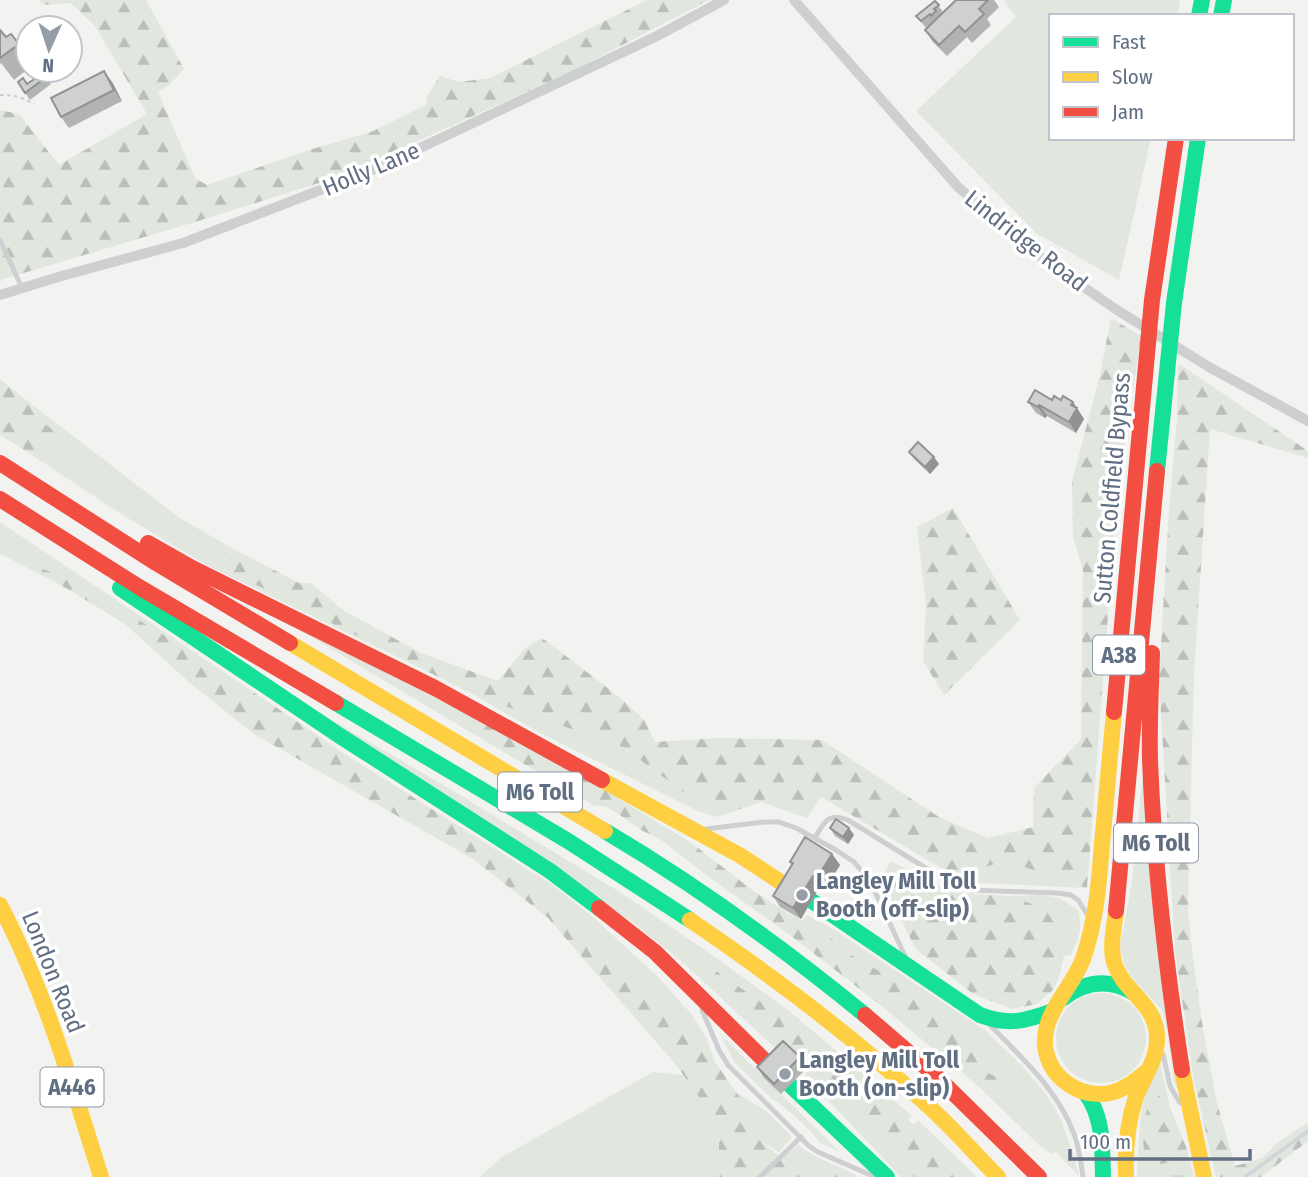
<svg xmlns="http://www.w3.org/2000/svg" width="1308" height="1177" viewBox="0 0 1308 1177" font-family="'Fira Sans Condensed',sans-serif">
<style>
.grass{fill:#e1e6de}
.forest{fill:url(#forest-firs)}
.lines{fill:none;stroke-linecap:round;stroke-linejoin:round}
.stream{stroke:#cfd6da;stroke-width:3.5}
.path{stroke:#cbcbcb;stroke-width:2;stroke-dasharray:3.5 3.5;stroke-linecap:butt}
.lane{stroke:#cecfd0;stroke-width:5}
.street{stroke:#cecfd0;stroke-width:10}
.fast{stroke:#16e098;stroke-width:16}
.slow{stroke:#ffcf43;stroke-width:16}
.jam{stroke:#f24e42;stroke-width:16}
.wall{fill:#b2b3b3}
.shaded-wall{fill:#919292}
.building{fill:#cfd0d0;stroke:#919292;stroke-width:2}
.poi-dot{fill:#949da8;stroke:#fff;stroke-width:2.5}
.labels{text-anchor:middle;stroke-width:7;stroke-linejoin:round;paint-order:stroke}
.shield{fill:#fff;stroke:#909aa8;stroke-width:2}
.shield-label{font-size:23px;font-weight:bold;fill:#616f82}
.street-label{font-size:24px;fill:#616f82;stroke:#fff}
.poi-label{font-size:24px;font-weight:bold;fill:#616f82;stroke:#fff;text-anchor:start}
</style>
<defs>
<pattern id="forest-firs" width="22" height="20" patternUnits="userSpaceOnUse" patternTransform="scale(1.75)"><rect width="22" height="20" fill="#e1e6de"/><path d="M5 1l3.5 6h-7zM16 11l3.5 6h-7z" fill="#babfb9"/></pattern>
</defs>
<rect width="100%" height="100%" fill="#f2f3f0"/>
<path class="grass" d="M1004 0H1180L1178 16H1051V138H1151L1119 280 1036 233 916 111 1016 17Z
M30 403 180 518 228 546 221 567 439 677 208 566 121 514 26 451 34 454 38 444 62 437 40 421Z
M0 522 209 662 68 578 0 554Z
M303 632 470 714 466 716 465 729Z
M476 696 623 747 717 817 698 811 540 733Z
M306 705 445 786 623 894 718 959 793 1014 911 1115 907 1120C845 1062 776 1011 705 964L743 1013 746 1010 754 1016 759 1029 787 1053 784 1056 680 960 632 922Z
M1145 752 1181 1095 1174 1082 1167 1029 1162 1010 1130 975 1124 963 1120 947 1132 881Z
M495 849 551 884 593 917 659 978 692 1015 708 1041 715 1062 643 983 557 909 526 877Z
M1006 861 1087 888 977 883 981 868Z
M1042 895 1059 898 1078 910C1083 929 1079 937 1071 955L1064 956 1060 933 1010 896Z
M807 915 836 931 886 964 986 1031 1022 1066 1046 1094 1060 1117 1073 1154 1079 1176 1056 1152 1052 1154 1040 1146 977 1085H987L988 1073 979 1061 976 1051 971 1042 953 1027 945 1017 923 1006 911 989 849 954 826 933 802 921Z
M1056 1038a45 45 0 1 1 90 0a45 45 0 1 1-90 0Z
M720 1034 840 1152 819 1142 815 1136 798 1119 768 1095 735 1063Z
M1160 1063 1170 1107 1159 1095 1178 1161 1187 1149 1194 1177H1137L1140 1121 1145 1095Z
M808 1071 816 1078 914 1177H901L805 1076Z
M653 1072 683 1075 716 1121 719 1143V1177H480L502 1157Z
M736 1092 767 1112 792 1137 779 1152 757 1139 743 1102Z
M918 1120 977 1177H967L913 1125Z
M798 1145C817 1160 839 1165 859 1177H853L843 1170 820 1169 788 1164 782 1159Z"/>
<path class="forest" d="M39 0H146L184 69 168 86 158 92 195 178 207 185 312 149 371 132 426 105 427 96 440 76 459 82 490 78 647 0H709L570 72 338 177 195 222 0 280V110L19 114 59 165 147 114 95 26 71 3 44 5Z
M1111 318 1141 336 1117 499 1087 888 1006 861 981 868 977 883 943 869 821 797 807 818 761 802 717 817 623 747 476 696 221 567 228 546 299 583H311L343 610 421 653 498 681 524 649 542 638 613 692 633 709 644 720 655 742 718 738 822 740 939 817 988 838 1033 827 1034 788 1081 739 1083 570 1073 537 1072 481 1100 375Z
M1178 363 1308 451V458L1210 429 1194 672 1188 908 1192 951 1203 1029 1217 1103 1235 1166 1262 1158 1277 1143 1308 1122V1141L1261 1177H1216L1194 1081 1175 952 1159 679 1169 510 1177 420Z
M0 379 30 403 38 419 63 437 38 444 35 454 26 451 0 435Z
M953 508 1020 620 944 695 923 661 926 605 917 527Z
M1 554 68 578 209 662 348 756 495 849 526 877 557 909 643 983 715 1062 743 1102 758 1139 788 1164 820 1169 843 1170 853 1177H719V1143L716 1121 677 1066 548 918 473 859 254 734 189 682 125 624 66 588Z
M470 714 559 762 693 844 752 890 786 912 826 933 849 954 911 989 923 1006 945 1017 953 1027 971 1042 976 1051 979 1061 988 1073 1003 1080 1000 1090 997 1092 987 1085H977L879 1004 790 935 706 875 660 839 641 830 620 815 605 806H595L465 729 466 716Z
M891 861 948 891 975 894 1012 896 1046 910 1060 933 1064 956 1060 974 1054 989 1037 1004 1012 1009 973 994 916 949 880 880Z
M704 963C796 1024 890 1096 967 1177H914L816 1078 759 1029 754 1016 747 1010 742 1013 711 983Z
M1159 1095 1170 1107 1187 1149 1178 1161 1160 1164 1145 1155 1141 1129 1151 1097Z"/>
<g class="lines">
<path class="stream" d="M1172 1177H1183
M1245 1177 1308 1131"/>
<path class="path" d="M0 95C13 95 22 97 34 104"/>
<path class="lane" d="M0 240 22 288
M706 829 764 822H779L796 828 836 850 854 862 870 881 905 956
M815 838C824 822 828 812 848 820L953 885 971 890 1057 893 1071 895 1078 900 1087 914
M702 1010 719 1050 728 1065 809 1146 818 1152 875 1177
M990 1025C1022 1058 1058 1090 1074 1134 1079 1147 1081 1163 1083 1177
M1163 1054 1170 1086 1180 1103
M760 1177 801 1137"/>
<path class="street" d="M794 0 958 187 1043 259 1117 310 1209 367 1308 421
M0 295 58 277 183 243 380 167 655 37 724 0"/>
<path class="fast" d="M1199 16 1202 0
M1221 16 1224 0
M1157 471 1174 303 1198 138
M120 588 340 736 550 871 599 908
M336 703 568 841 690 920
M605 831C696 885 783 948 865 1015
M812 901 980 1015C1009 1026 1025 1021 1053 1011
M1062 999C1085 981 1109 978 1134 993
M790 1085 887 1177
M1085 1092C1104 1118 1102 1146 1103 1177"/>
<path class="slow" d="M290 643 605 831
M1114 712C1110 756 1106 800 1102 844 1099 883 1096 922 1083 959 1072 989 1043 1011 1045 1045 1048 1077 1079 1099 1110 1093 1124 1090 1135 1081 1146 1072
M602 780 741 856 791 889
M0 905C45 991 72 1085 101 1177
M1116 911C1114 928 1109 949 1115 965 1124 992 1157 1005 1157 1037 1158 1059 1143 1078 1136 1097 1127 1123 1125 1150 1126 1177
M690 920C777 979 862 1043 938 1115 959 1135 978 1157 998 1177
M1182 1070 1204 1177"/>
<path class="jam" d="M0 463 156 563 290 643
M0 499 139 587 336 703
M148 543 192 568 435 688 602 780
M1152 653C1151 689 1149 725 1150 760 1154 864 1166 968 1182 1070
M1114 712 1152 300 1176 138
M599 908 655 952 773 1069
M1116 911 1157 471
M865 1015 936 1076 1039 1177"/>
</g>
<path class="wall" d="M956 0H994L999 7 987 19 991 25 972 43 967 37 947 56 932 41 925 30 926 28 916 16 935 1 943 12Z
M0 30 6 37 19 44 28 57V69L14 80 1 63 0 64Z
M43 73 51 84 30 100 18 82 27 84Z
M112 82 122 101 69 128 61 117Z
M1052 400 1073 402 1084 419 1076 433 1047 416 1045 418 1036 413 1028 402Z
M909 452 939 464 930 474 914 459Z
M830 828 854 835 848 844 835 836Z
M832 854 840 865 825 889 820 886 801 919 780 907 773 896 792 865 790 862Z
M800 1057 807 1068 781 1094 764 1078 757 1067Z"/>
<path class="shaded-wall" d="M104 71 112 82 122 101 114 90Z
M1073 402 1084 419 1076 433 1069 422 1071 405Z
M1039 405 1047 416 1045 418 1038 407Z
M934 457 939 464 930 474 925 467Z
M849 828 854 835 848 844 843 837Z
M832 854 840 865 825 889 817 878Z
M813 876 820 886 801 919 793 908Z"/>
<path class="building" d="M956 0H988L979 9 984 14 965 32 959 26 939 45 925 30Z
M935 1 939 5 934 9 936 11 931 16 930 14 921 21 916 16Z
M0 30 6 37 11 34 19 44 0 58Z
M104 71 114 90 61 117 51 98Z
M43 73 46 77 25 93 18 82 23 78 27 84Z
M1035 390 1052 400 1054 396 1061 400 1063 396 1073 402 1071 405 1077 408 1069 422 1039 405 1038 407 1028 402Z
M918 442 934 457 925 467 909 452Z
M836 819 849 828 843 837 830 828Z
M805 837 832 854 817 878 813 876 793 908 773 896 793 863 790 862Z
M783 1041 800 1057 774 1084 757 1067Z"/>
<g class="poi-dot">
<circle cx="802" cy="895" r="7"/>
<circle cx="785" cy="1074" r="7"/>
</g>
<g class="labels">
<g class="shield">
<rect x="1093" y="635.5" width="52" height="39" rx="5"/>
<rect x="498" y="772.5" width="84" height="39" rx="5"/>
<rect x="1114" y="823.5" width="84" height="39" rx="5"/>
<rect x="40.5" y="1067.5" width="63" height="39" rx="5"/>
</g>
<g class="shield-label">
<text x="1119" y="663">A38</text>
<text x="540" y="800">M6 Toll</text>
<text x="1156" y="851">M6 Toll</text>
<text x="72" y="1095">A446</text>
</g>
<g class="street-label">
<text transform="translate(371 169) rotate(-23)" y="8">Holly Lane</text>
<text transform="translate(1026 241) rotate(38)" y="8">Lindridge Road</text>
<text transform="translate(1112 488) rotate(-85)" y="8">Sutton Coldfield Bypass</text>
<text transform="translate(53 972) rotate(68)" y="8">London Road</text>
</g>
<g class="poi-label">
<text x="816" y="889">Langley Mill Toll<tspan x="816" dy="28">Booth (off-slip)</tspan></text>
<text x="799" y="1068">Langley Mill Toll<tspan x="799" dy="28">Booth (on-slip)</tspan></text>
</g>
</g>
<rect x="1049" y="14" width="245" height="126" fill="#ffffff" stroke="#c0c5cd" stroke-width="2"/>
<rect x="1063" y="37" width="35" height="10" fill="#16e098" stroke="#c0c5cd" stroke-width="2"/>
<text x="1112" y="49" font-size="21" fill="#616f82">Fast</text>
<rect x="1063" y="72" width="35" height="10" fill="#ffcf43" stroke="#c0c5cd" stroke-width="2"/>
<text x="1112" y="84" font-size="21" fill="#616f82">Slow</text>
<rect x="1063" y="107" width="35" height="10" fill="#f24e42" stroke="#c0c5cd" stroke-width="2"/>
<text x="1112" y="119" font-size="21" fill="#616f82">Jam</text>
<g transform="translate(49 49) rotate(183)"><circle r="33" fill="#ffffff" stroke="#c0c5cd" stroke-width="2"/>
<path d="M0-5L12 26L0 18L-12 26Z" fill="#949da8"/>
<text y="-10" font-size="19" font-weight="bold" text-anchor="middle" fill="#616f82">N</text>
</g>
<path d="M1070 1149v10h180v-10" fill="none" stroke="#616f82" stroke-width="3.5"/>
<text x="1080" y="1149" font-size="21" fill="#616f82" stroke="#ffffff" stroke-width="5" paint-order="stroke">100 m</text>
</svg>
